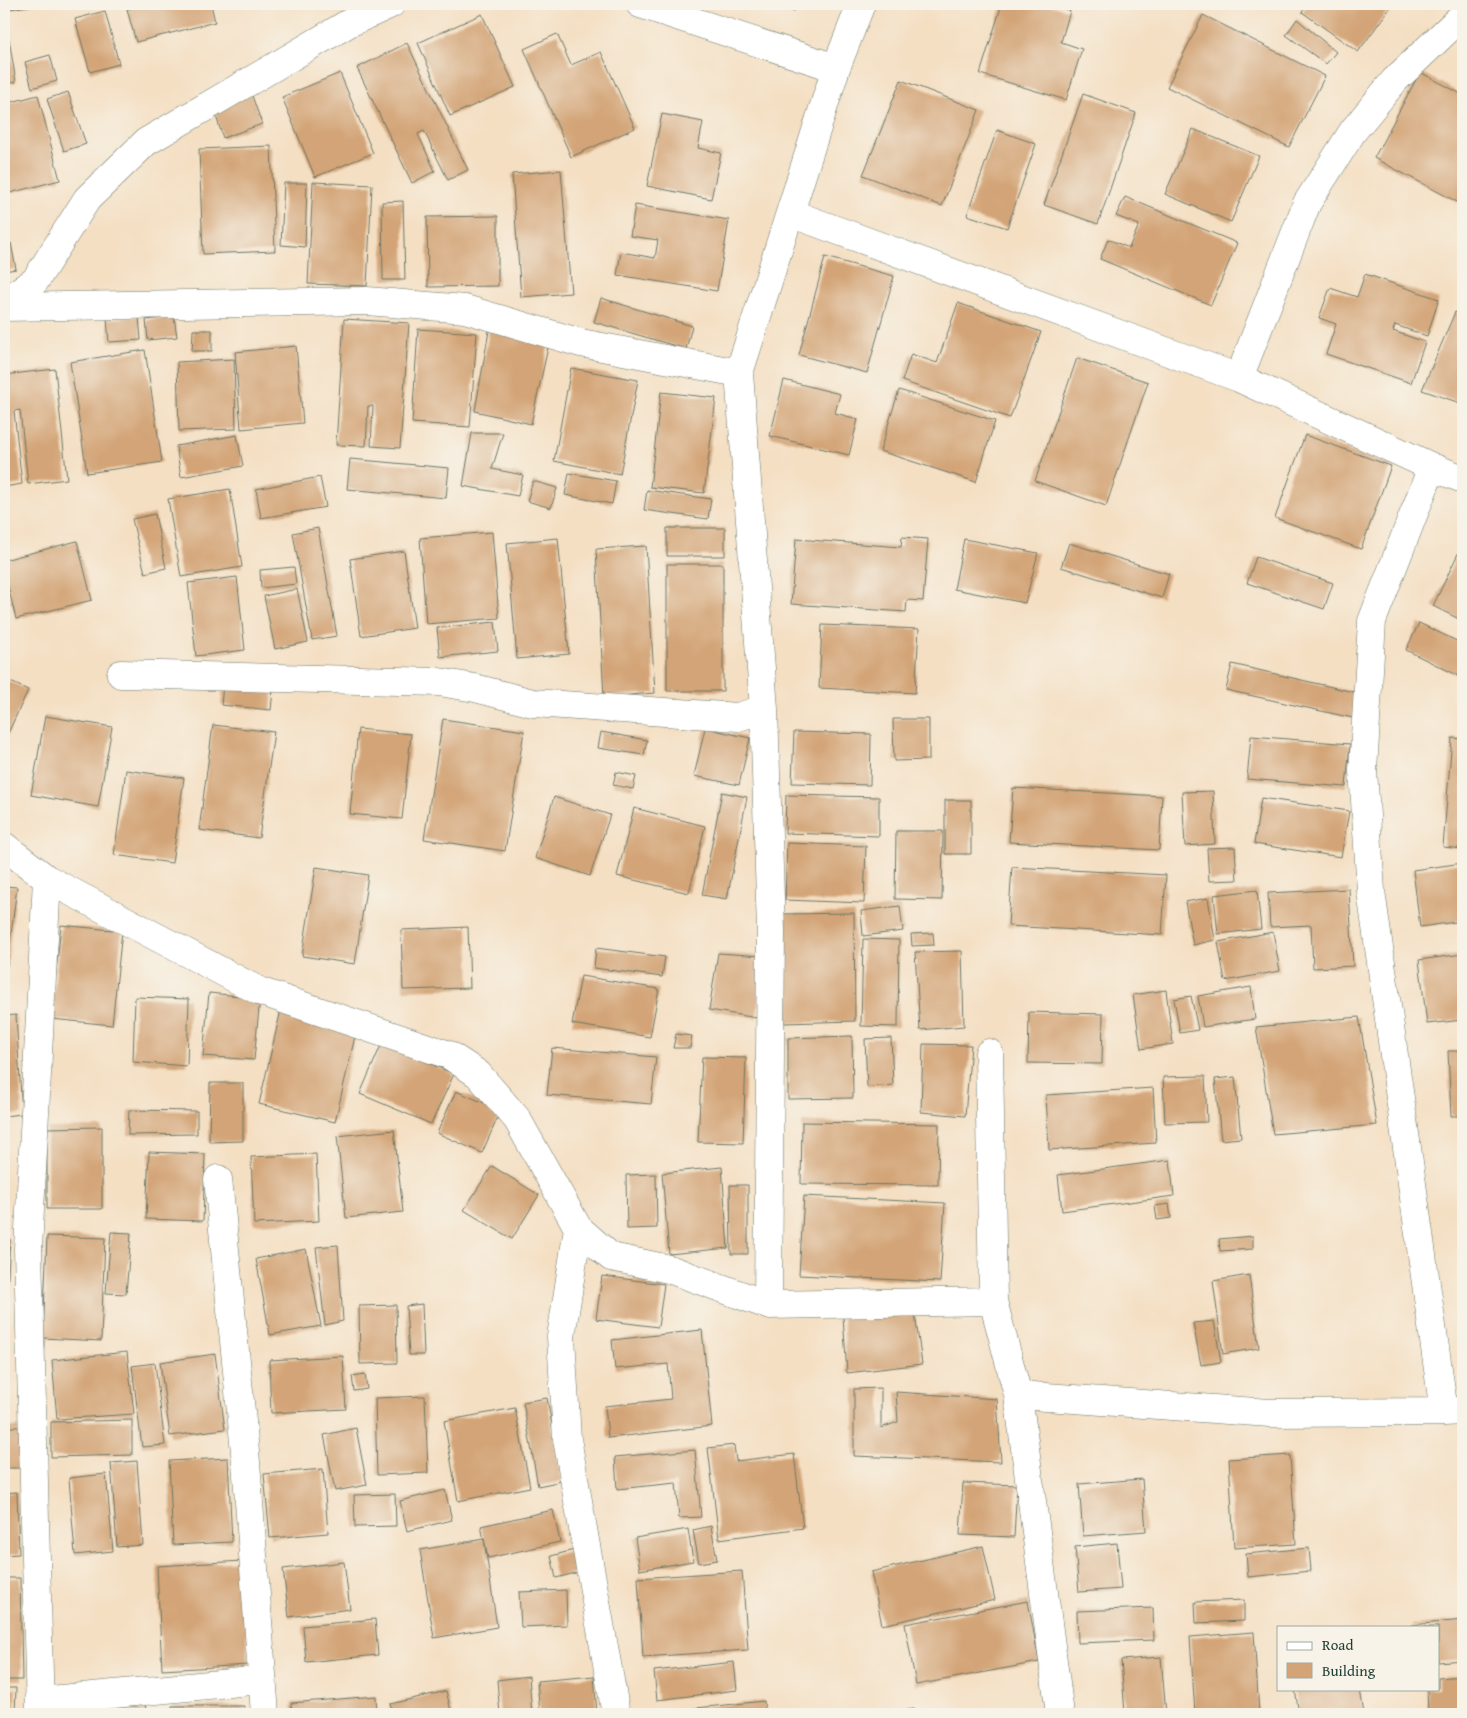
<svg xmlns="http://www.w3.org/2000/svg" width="1467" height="1718" viewBox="0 0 1467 1718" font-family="'Gentium Book Plus',serif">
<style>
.building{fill:#d3a477}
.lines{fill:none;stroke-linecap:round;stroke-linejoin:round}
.street-casing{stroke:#6a7666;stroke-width:29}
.street{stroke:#fff;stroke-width:28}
</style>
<rect width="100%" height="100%" fill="#f7f3e8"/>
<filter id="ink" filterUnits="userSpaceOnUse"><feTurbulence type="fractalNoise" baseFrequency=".02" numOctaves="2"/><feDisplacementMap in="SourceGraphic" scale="10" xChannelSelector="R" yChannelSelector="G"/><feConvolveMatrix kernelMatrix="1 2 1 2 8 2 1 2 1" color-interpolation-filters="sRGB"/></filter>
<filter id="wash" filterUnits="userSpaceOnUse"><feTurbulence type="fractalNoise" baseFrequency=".0096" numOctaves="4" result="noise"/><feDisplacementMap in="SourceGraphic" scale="20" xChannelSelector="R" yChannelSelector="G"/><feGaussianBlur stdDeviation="1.12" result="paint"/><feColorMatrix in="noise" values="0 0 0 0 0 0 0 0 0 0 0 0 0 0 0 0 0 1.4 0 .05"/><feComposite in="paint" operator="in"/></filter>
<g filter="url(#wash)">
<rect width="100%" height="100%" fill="#f4dfc3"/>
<g id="blocks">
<path class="building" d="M4 4H33V5L4 10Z
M148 4H211L215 22 136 42 127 9Z
M774 4H797L794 11Z
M1002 4H1047L1070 11 1061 42 1082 49 1066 100 980 74Z
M1308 4H1393L1358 52 1302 12Z
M105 11 119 64 90 72 75 19Z
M482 14 515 87 450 116 418 43Z
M1203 15 1325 76 1289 147 1167 87Z
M1297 19 1336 52 1326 64 1286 35Z
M557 34 571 65 601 52 635 128 571 157 524 49Z
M9 39 16 82 4 84V40Z
M407 43 468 170 448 180 424 131 418 134 435 171 412 183 357 68Z
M50 55 57 81 32 88 25 62Z
M1420 72 1463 95V205L1374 158Z
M340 73 373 153 315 177 282 97Z
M901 80 979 110 942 206 863 175Z
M68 92 86 144 64 151 47 99Z
M251 93 262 124 223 138 213 106Z
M1083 94 1136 113 1098 224 1044 205Z
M38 95 60 180 6 194 4 186V104Z
M662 114 703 122 698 148 721 153 711 199 647 186Z
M1193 129 1259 156 1231 222 1165 194Z
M997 130 1036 144 1007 228 967 215Z
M271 146 275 251 203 254 199 149Z
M561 170 571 293 521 297 512 174Z
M313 182 372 185 367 286 308 284Z
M284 183H307L305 247 281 245Z
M1125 197 1237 243 1211 305 1100 259 1108 239 1129 248 1139 225 1116 216Z
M403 201 405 280H383L382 202Z
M635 205 729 220 717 291 617 275 621 252 655 258 658 240 630 236Z
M498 216V286L428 287 427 217Z
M11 243 16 269 4 271V245Z
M825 257 894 276 867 373 799 355Z
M1365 274 1439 299 1427 336 1395 325 1393 331 1425 342 1411 383 1326 354 1336 324 1319 318 1330 288 1357 297Z
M601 298 692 326 686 349 594 322Z
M958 303 1041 332 1010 418 902 381 911 354 937 363Z
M1455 312 1463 315V404L1422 390Z
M139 317 141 340 109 342 107 319Z
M174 317 177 337 148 340 146 320Z
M344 319 409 323 400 448 371 446 373 406H368L366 446 336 445Z
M418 329 477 333 470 427 412 423Z
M193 330H212V351H192Z
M489 331 549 343 531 424 475 411Z
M296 346 303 423 241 429 235 352Z
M145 350 162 462 87 473 70 362Z
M1077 358 1148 382 1106 506 1035 481Z
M234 359 236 429 179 431 177 362Z
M571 368 638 380 620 474 554 461Z
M55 369 67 479 28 484 20 410 14 411 22 484 4 487V375Z
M784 380 840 394 835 413 858 419 849 455 770 436Z
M899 390 995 421 976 482 880 451Z
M661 392 716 398 704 493 650 487Z
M472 433H503L492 469 523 475 518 496 463 486Z
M237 435 243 466 181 477 176 446Z
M1305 435 1391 466 1361 549 1275 518Z
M350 459 449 468 446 498 347 489Z
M569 473 616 481 612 504 565 495Z
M320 477 326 507 261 518 256 489Z
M533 481 557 488 551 508 527 501Z
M230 489 242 567 181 577 168 499Z
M647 490 711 499 708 519 644 510Z
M155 514 166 568 145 573 132 519Z
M318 528 337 636 312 640 293 533Z
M667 528H725V556H667Z
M492 532 499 618 426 624 420 538Z
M902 537 928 539 923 601 907 600 906 612 791 604 796 539 901 547Z
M558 538 569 654 517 659 507 543Z
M964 539 1038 553 1025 603 954 589Z
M77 541 92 600 16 619 4 569V560Z
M1069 543 1169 574 1162 598 1061 567Z
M1463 543V621L1433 606Z
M646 546 655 693 604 697 596 549Z
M404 551 415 628 361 636 350 559Z
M1256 557 1333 583 1324 609 1247 583Z
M667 564H723V691H667Z
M294 567 296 584 261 588 260 570Z
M237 577 245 650 196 656 188 583Z
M297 589 308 642 275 649 264 596Z
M495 622 498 651 440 657 437 628Z
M1419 623 1463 644V678L1406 650Z
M822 625 919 629 915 693 819 688Z
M1232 664 1358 693 1353 718 1226 690Z
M4 679 28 690 4 742Z
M223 685 273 690 271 710 221 705Z
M45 716 112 727 98 807 31 795Z
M443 719 524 731 505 851 424 839Z
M893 719H929V760L894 761Z
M213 725 274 732 259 838 199 830Z
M705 728 750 738 739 785 694 776Z
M358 729 411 734 402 819 350 814Z
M601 732 647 740 644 755 598 748Z
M794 732 871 734 870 785 792 783Z
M1251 736 1350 744 1346 787 1247 779Z
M1452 738 1463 739V849L1443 847Z
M126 770 184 778 172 863 114 855Z
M616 772 636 776 633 789 613 785Z
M1013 788 1162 796 1159 850 1009 842Z
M1213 791 1215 844 1185 846 1182 792Z
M722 792 747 797 727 899 702 895Z
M786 795 879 797V836L785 833Z
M554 797 610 815 590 876 535 858Z
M1261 798 1349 811 1341 857 1254 844Z
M945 800H971V854H945Z
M634 808 705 826 689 893 617 876Z
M896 831H943L942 900 895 899Z
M787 843 866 846 864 903 785 900Z
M1235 847 1237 880 1209 881 1207 848Z
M1463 863V921L1420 927 1413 870Z
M316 867 368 875 355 964 302 956Z
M1012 867 1166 875 1162 935 1008 926Z
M4 886 17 887 7 966H4Z
M1349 889 1353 966 1313 968 1311 925 1270 927 1268 893Z
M1257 890 1261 929 1218 934 1214 895Z
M1208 898 1215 940 1193 945 1185 902Z
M900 906 903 931 863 936 861 911Z
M854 913 855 1021 784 1023 783 914Z
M61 925 122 931 112 1025 51 1019Z
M468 927 470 988 403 990 401 930Z
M1273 932 1280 971 1225 981 1218 942Z
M933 933 934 945 912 946 911 934Z
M863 939 899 940 898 1027 861 1026Z
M596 948 665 957 662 977 594 968Z
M962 951 964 1026 920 1030 915 952Z
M718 953 763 956 757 1018 709 1010Z
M1463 954V1020L1427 1024 1419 960Z
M581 976 659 989 650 1037 572 1024Z
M1251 987 1255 1019 1203 1027 1198 996Z
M1166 990 1173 1044 1141 1049 1133 995Z
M209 993 260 998 254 1060 203 1056Z
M1191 996 1198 1030 1180 1033 1174 999Z
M135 997 189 999 187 1066 133 1062Z
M281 1010 357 1028 335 1122 259 1104Z
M1029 1012 1103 1014 1102 1064 1028 1063Z
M16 1015 22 1114 4 1116V1016Z
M1359 1017 1377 1125 1273 1134 1256 1027Z
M676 1034 692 1036 690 1048H673Z
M852 1036 853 1098 788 1099V1038Z
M891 1038 893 1085 867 1087 865 1039Z
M382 1043 454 1074 431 1124 360 1094Z
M923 1044 971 1045 965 1116 921 1112Z
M552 1048 656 1057 651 1104 547 1095Z
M1448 1051H1463V1116H1451Z
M702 1057 746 1058 743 1143 698 1142Z
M1205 1076 1207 1122 1165 1123 1163 1077Z
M1235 1077 1241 1138 1221 1140 1215 1079Z
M210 1083H243V1141L209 1142Z
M1153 1088 1156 1143 1049 1150 1046 1095Z
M456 1091 501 1110 482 1153 437 1133Z
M129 1110 197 1111V1134L128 1135Z
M802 1122 939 1124 938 1185 801 1184Z
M102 1127V1209H47V1128Z
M394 1130 403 1212 346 1218 337 1136Z
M149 1152 205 1154 203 1221 146 1219Z
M316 1154 319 1221 254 1224 251 1157Z
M1170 1160 1174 1196 1062 1211 1058 1175Z
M492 1166 539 1195 512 1239 464 1210Z
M722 1167 728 1248 669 1254 662 1173Z
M656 1174 657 1228 627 1229 626 1175Z
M730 1185H748V1254H731Z
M804 1196 945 1203 940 1282 799 1275Z
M1169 1204 1171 1218 1157 1220 1155 1206Z
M111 1232 131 1233 126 1294 106 1293Z
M47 1236 105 1238 101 1341 43 1338Z
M1253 1236V1249L1220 1251 1219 1239Z
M4 1238 10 1239 5 1332H4Z
M338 1245 343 1321 325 1325 316 1247Z
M306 1249 321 1326 270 1335 256 1259Z
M1249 1275 1259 1348 1223 1354 1213 1281Z
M602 1276 664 1284 658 1327 596 1319Z
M422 1304 424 1355H409L406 1306Z
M396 1305 397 1363 360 1364 359 1306Z
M915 1314 922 1364 847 1373 843 1317Z
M1214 1321 1221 1362 1201 1365 1193 1323Z
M702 1330 712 1426 608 1438 605 1406 671 1399 668 1364 615 1369 612 1340Z
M127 1352 134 1414 57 1419 52 1360Z
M215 1354 225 1429 170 1436 160 1362Z
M4 1356H6L7 1411H4Z
M343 1356 346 1409 271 1413 269 1360Z
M155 1363 165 1445 142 1447 132 1366Z
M365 1374 367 1389 354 1391 352 1376Z
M881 1388V1428L898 1422 896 1392 997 1399 1001 1462 854 1456V1389Z
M425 1396 428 1473 377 1475 375 1398Z
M547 1398 562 1481 538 1486 523 1402Z
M515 1408 530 1487 458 1501 444 1421Z
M132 1420V1455L51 1457V1422Z
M4 1427H19L21 1468H4Z
M356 1428 367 1485 335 1491 324 1435Z
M734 1445 736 1461 794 1454 803 1528 719 1539 708 1448Z
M695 1450 701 1517 679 1518 676 1483 617 1489 615 1457Z
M1290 1455 1296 1544 1234 1548 1229 1459Z
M228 1458 232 1542 173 1545 169 1461Z
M137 1461 143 1545 117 1547 111 1463Z
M323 1469 328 1533 270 1538 264 1474Z
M106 1474 113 1551 75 1555 69 1478Z
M1142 1479 1146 1531 1083 1536 1079 1484Z
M963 1483 1017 1485 1014 1537 960 1535Z
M445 1490 452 1520 407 1531 400 1501Z
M17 1492 19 1554 4 1555V1493Z
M395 1494 396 1526 355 1527 354 1495Z
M553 1510 560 1542 488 1558 481 1526Z
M711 1526 717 1560 699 1563 693 1530Z
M688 1529 693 1561 640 1570 635 1538Z
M484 1539 497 1627 434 1638 420 1550Z
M1117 1543 1121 1589 1079 1592 1075 1547Z
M983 1546 995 1600 882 1625 871 1572Z
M1309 1548 1311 1571 1248 1577 1246 1554Z
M574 1550 579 1572 556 1578 551 1556Z
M243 1561 248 1665 162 1670 157 1566Z
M344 1562 350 1609 289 1617 283 1569Z
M742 1571 748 1650 643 1657 638 1578Z
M4 1578H20L22 1680H4Z
M566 1590 567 1625 521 1627 519 1592Z
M1244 1600V1621L1196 1623 1195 1602Z
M1028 1601 1039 1662 916 1685 905 1624Z
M1153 1608 1154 1640 1078 1643 1077 1611Z
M375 1619 378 1655 306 1662 303 1626Z
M1463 1620V1660L1438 1662V1627H1412V1625Z
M1254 1632 1259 1714H1195L1190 1637Z
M1161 1657 1166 1714H1125L1121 1660Z
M734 1662 737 1690 657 1700 654 1671Z
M529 1676 532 1714H500L497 1680Z
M594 1676 597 1714H540L537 1681Z
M1463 1676V1714H1428L1427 1689H1438V1678Z
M4 1688H16L15 1714H4Z
M1295 1689H1360L1364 1714H1299Z
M446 1691 452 1714H393L390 1704Z
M376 1696 377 1714H292L291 1703Z
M764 1701 765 1714H658V1712Z
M145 1702 146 1714H56L55 1707Z
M172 1706H244V1714H172Z
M914 1709 915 1714H886V1713Z"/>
</g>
</g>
<g filter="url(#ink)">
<use href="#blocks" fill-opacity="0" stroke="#6a7666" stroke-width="1"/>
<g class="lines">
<defs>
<path id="street" d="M640 4 836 68
M790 213 1239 378 1432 467 1463 479
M4 301 35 281 87 199 146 142 349 23 391 4
M4 307 367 301 465 309 581 343 739 373
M1239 378 1307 203 1353 131 1395 80 1463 15
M1432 467 1372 621 1363 770 1371 891 1444 1412
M121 674 439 682 475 688 533 703 738 717 764 709
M4 846 47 879 259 991 449 1055 478 1074 517 1119 578 1228 611 1257 669 1269 768 1305 993 1301
M989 1053 993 1301 1018 1395 1060 1714
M218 1179 246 1462 265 1714
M578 1228 561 1337 567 1439 616 1714
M768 1305 771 931 764 709 739 373 836 68 861 4
M1018 1395 1270 1413 1444 1412 1463 1411
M40 1701 262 1680
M40 1714 28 1249 47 879"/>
</defs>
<use href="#street" class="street-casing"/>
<use href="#street" class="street"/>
</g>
</g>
<rect width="1467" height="1718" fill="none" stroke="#f7f3e8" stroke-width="20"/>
<rect x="1277" y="1626" width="162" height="65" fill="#f7f3e8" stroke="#a1aaa0"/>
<rect x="1287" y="1642" width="25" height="8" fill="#ffffff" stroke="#a1aaa0"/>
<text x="1322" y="1650" font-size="15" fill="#1f3d34">Road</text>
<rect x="1287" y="1663" width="25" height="15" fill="#d3a477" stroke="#a1aaa0"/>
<text x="1322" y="1676" font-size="15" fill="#1f3d34">Building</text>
</svg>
